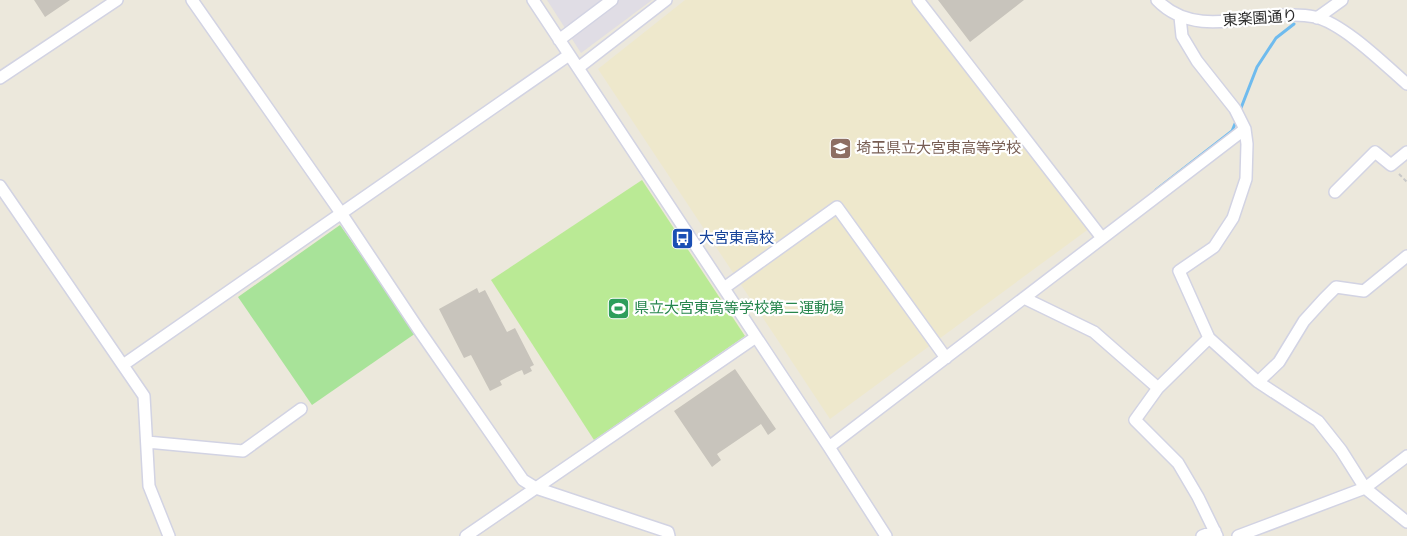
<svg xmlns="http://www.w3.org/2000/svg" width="1407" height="536" viewBox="0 0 1407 536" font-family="Manrope,'Noto Sans JP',sans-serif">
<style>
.industrial{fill:#e0dde5}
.education{fill:#eee8cc}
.green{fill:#a8e399}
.pitch{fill:#baea95}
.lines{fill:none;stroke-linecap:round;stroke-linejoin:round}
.stream{stroke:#6fbbee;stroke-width:3}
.building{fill:#c8c4bc}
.minor-casing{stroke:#d2d3e3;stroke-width:14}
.path{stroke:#c8c8c8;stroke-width:2;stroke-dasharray:4 2.5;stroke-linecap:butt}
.minor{stroke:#fff;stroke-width:11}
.labels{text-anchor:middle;stroke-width:4.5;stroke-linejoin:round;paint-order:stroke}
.street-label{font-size:15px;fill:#2a2a2a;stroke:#fff}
.education-label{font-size:15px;fill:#785e54;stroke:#fff;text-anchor:start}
.transit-label{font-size:15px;fill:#164399;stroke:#fff;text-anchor:start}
.leisure-label{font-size:15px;fill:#27864d;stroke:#fff;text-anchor:start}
</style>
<rect width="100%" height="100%" fill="#ece8dc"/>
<path class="industrial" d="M547 0H652L581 53Z"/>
<path class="education" d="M685 0H914L1090 228 830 419 598 69Z"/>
<path class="green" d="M340 225 416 333 312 405 238 297Z"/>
<path class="pitch" d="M642 180 745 336 594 440 491 280Z"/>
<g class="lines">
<path class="stream" d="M1241 108 1257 67 1276 38 1294 24
M1156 190 1232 131 1237 119"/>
</g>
<path class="building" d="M34 0H70L45 17Z
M938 0H1024L970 42Z
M477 288 479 293 485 290 507 332 515 328 534 365 530 367 532 371 524 375 522 370 517 372 500 381 502 385 490 391 471 355 464 358 439 309Z
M735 369 776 429 768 435 761 424 717 454 721 460 712 467 674 411Z"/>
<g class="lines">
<defs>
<path id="minor" d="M192 0 341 213 419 330 523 480 536 488 668 532 669 536
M533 0 829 447 886 536
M918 0 1102 238
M1157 0C1199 44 1265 6 1315 17 1344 24 1384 64 1407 84
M1180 17 1182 36 1197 61 1235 109 1245 129 1247 144 1246 179 1233 218 1214 247 1179 271 1209 338 1258 382 1318 421 1341 450 1365 488 1407 522
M1317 18 1342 0
M559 40 612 0
M578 68 666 0
M0 78 117 0
M0 186 144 396 149 486 169 536
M1335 192 1375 152 1391 165 1407 152
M724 288 837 207 946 358
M1024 298 1094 332 1158 388
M1209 338 1158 388 1135 420 1178 463 1198 497 1217 536
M123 365 569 55
M1258 382 1279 362 1304 321 1324 299 1336 287 1364 291 1407 256
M147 442 243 451 301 409
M829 447 1245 129
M466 536 756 337
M1202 536 1215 531
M1238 536 1365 488 1407 456"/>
</defs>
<use href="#minor" class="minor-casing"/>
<path class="path" d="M1399 174 1407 182"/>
<use href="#minor" class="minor"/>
</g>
<defs>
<symbol id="school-square" viewBox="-11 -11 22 22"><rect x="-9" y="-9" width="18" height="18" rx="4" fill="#8d6e63" stroke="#fff"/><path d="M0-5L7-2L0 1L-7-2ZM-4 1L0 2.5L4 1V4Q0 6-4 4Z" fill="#fff"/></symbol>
<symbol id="bus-square" viewBox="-11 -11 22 22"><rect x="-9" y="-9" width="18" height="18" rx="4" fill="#1a4fb4" stroke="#fff"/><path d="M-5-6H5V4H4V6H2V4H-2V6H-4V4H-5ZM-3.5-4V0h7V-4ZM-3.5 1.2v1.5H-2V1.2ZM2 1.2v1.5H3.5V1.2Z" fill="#fff"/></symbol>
<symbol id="stadium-square" viewBox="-11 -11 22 22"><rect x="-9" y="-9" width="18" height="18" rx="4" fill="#2e9e5b" stroke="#fff"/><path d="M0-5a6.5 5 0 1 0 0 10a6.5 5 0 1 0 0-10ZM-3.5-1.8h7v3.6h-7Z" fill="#fff"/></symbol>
</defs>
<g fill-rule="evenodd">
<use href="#school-square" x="828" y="136" width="25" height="25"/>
<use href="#bus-square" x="670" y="226" width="25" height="25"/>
<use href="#stadium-square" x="606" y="296" width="25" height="25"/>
</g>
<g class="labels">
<g class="street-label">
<text transform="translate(1260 18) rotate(-4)" y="5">東楽園通り</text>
</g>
<g class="education-label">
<text x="856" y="153">埼玉県立大宮東高等学校</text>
</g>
<g class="transit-label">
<text x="699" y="243">大宮東高校</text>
</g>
<g class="leisure-label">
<text x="634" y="313">県立大宮東高等学校第二運動場</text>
</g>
</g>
</svg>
